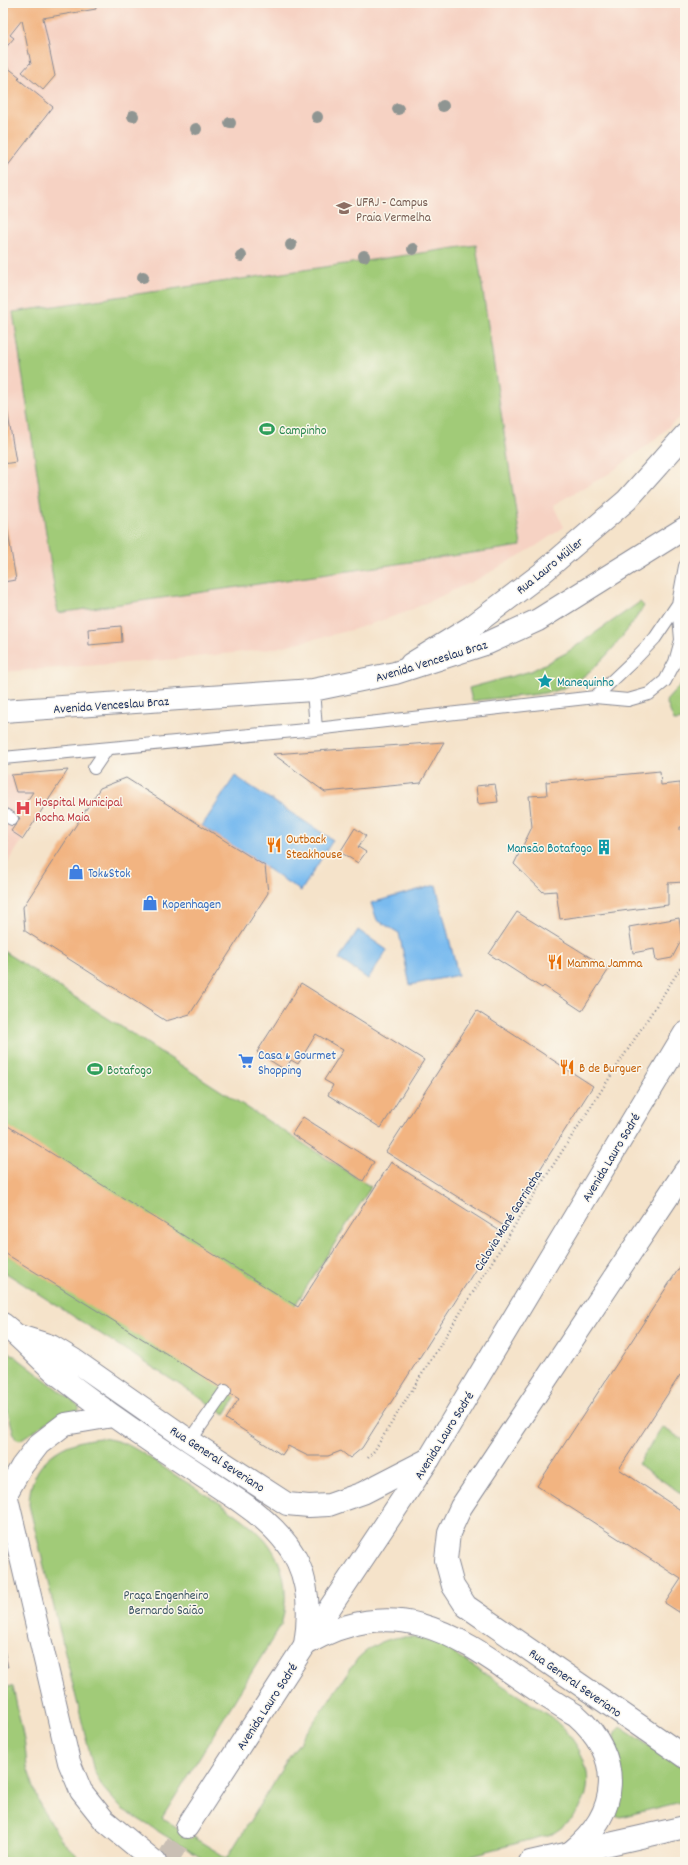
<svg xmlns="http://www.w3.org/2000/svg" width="688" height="1865" viewBox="0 0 688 1865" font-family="Dekko,sans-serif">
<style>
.built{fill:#f6d2c3}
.green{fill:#a1cb78;stroke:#5e7d6b}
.water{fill:#7abbef;stroke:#4a75a6}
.building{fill:#f2b481}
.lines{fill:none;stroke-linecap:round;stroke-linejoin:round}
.trunk-tunnel{stroke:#c9bfb4;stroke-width:22;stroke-dasharray:22 11;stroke-linecap:butt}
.service-casing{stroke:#888994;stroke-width:14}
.minor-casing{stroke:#888994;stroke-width:24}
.secondary-casing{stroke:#888994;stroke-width:24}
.trunk-casing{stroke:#888994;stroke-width:24}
.path{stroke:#888994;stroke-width:2.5;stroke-dasharray:1 3;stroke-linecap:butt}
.service{stroke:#fff;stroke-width:12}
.minor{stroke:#fff;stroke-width:22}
.secondary{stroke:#fff;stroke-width:22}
.trunk{stroke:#fff;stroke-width:22}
.tree{fill:#8f9592}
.labels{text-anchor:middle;stroke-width:3;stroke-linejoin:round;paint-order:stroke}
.education-label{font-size:13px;fill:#785e54;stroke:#fbf7ec;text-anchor:start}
.leisure-label{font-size:13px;fill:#27864d;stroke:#fbf7ec;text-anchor:start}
.street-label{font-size:13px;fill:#1b2f5e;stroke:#fbf7ec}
.culture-label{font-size:13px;fill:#0d838f;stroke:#fbf7ec;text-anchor:start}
.health-label{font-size:13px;fill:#be3a42;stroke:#fbf7ec;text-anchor:start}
.food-label{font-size:13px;fill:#c56008;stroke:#fbf7ec;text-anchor:start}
.shop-label{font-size:13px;fill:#366cbe;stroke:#fbf7ec;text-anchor:start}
.park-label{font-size:13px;fill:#3c5664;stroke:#fbf7ec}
</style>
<rect width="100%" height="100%" fill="#fbf7ec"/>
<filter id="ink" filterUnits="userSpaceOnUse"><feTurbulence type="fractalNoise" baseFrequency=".025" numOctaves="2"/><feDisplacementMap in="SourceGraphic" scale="8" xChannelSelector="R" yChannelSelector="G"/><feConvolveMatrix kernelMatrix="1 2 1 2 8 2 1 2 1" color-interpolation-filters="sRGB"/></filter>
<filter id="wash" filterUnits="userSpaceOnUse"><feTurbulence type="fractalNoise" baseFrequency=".012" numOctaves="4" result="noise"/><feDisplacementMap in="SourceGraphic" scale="16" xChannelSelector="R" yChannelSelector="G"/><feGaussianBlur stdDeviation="0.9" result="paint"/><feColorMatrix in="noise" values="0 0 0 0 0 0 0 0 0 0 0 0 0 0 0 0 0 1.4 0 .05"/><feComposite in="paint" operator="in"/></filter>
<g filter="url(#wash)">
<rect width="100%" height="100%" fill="#f5e3ca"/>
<path class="built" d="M3 3H685V412L653 441 610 473 553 505 564 527 536 546 480 578 404 613 352 630 271 649 166 660 3 672Z
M68 770 23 839 3 871V776Z"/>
<path class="green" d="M476 245 521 546 58 613 13 312Z
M640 602 644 606C625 635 590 683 554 691 528 697 499 697 472 701L469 688 531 671 566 653Z
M685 678V720L674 721 666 701 683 682Z
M3 951 371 1187 225 1414 3 1271Z
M3 1347 79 1406V1410L49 1421 20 1440 15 1438 3 1394Z
M662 1427 685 1441V1496L638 1464Z
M102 1438C110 1439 118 1441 126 1444 143 1452 159 1465 175 1475 201 1492 254 1521 270 1546 286 1570 289 1598 281 1625L162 1818 227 1858 286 1762 358 1658C381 1636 411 1630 441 1645L551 1717C594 1753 605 1802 552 1834L446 1862H208L122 1809 103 1788 94 1771 29 1505C29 1462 62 1440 102 1438Z
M3 1686 13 1687 25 1745 27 1767 41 1808 63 1842 84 1862H3Z
M620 1727 685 1769V1801L620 1817 616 1815 621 1779 619 1758 614 1737 615 1732Z"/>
<path class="water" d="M235 776 333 840 301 891 202 826Z
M436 885 458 975 410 985 399 933 377 920 371 903Z
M358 930 387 950 368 979 339 959Z"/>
<g id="blocks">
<path class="building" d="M3 3H95L96 9 43 18 55 76 43 90 22 72 30 63 31 64 22 20 10 35 14 38 3 51Z
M3 64 20 77 18 79 53 107 3 172Z
M3 386 16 462 3 464Z
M3 502 16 580 3 582Z
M121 626 122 642 89 645 88 629Z
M444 742 421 783 325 792 273 754Z
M68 770 23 839 11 831 20 818 17 816 33 792H16L11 775Z
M660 771 661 785 680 783 684 827H680V830H685L684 882 668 883V905L560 919 556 891 543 892 514 864 532 827 529 796 547 795 546 782Z
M126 778 265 866 268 893 190 1014 166 1021 25 931 23 907 100 788Z
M495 784 498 802 478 804 476 786Z
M355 828 366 836 358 847 366 852 358 863 340 852Z
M3 838 7 840 3 846Z
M517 912 609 969 582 1011 544 986 542 988 489 954Z
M679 918 682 939 672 958 656 961 654 949 633 953 629 927Z
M301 983 424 1060 381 1128 328 1095 333 1085 324 1080 343 1050 316 1034 298 1064 291 1060 285 1070 257 1052Z
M477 1011 593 1086 504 1226 386 1152Z
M303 1117 374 1162 363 1181 292 1134Z
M3 1123 298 1307 391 1162 500 1231 362 1448 350 1458 341 1451 328 1456H308L288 1446 282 1455 226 1419 239 1399 3 1252Z
M685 1259V1379L680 1375 619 1469 685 1513V1616L665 1603 681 1579 537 1486Z
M3 1649H4L8 1667 3 1666Z"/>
</g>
</g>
<g filter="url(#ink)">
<use href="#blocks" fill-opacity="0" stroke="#888994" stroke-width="1"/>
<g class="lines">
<path class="trunk-tunnel" d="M166 1862 187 1827"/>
<defs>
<path id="service" d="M313 690 316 729
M595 697 634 660 655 638 678 604
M3 758 316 729 595 697 628 700 649 694 665 681 675 662 681 640 678 604 685 566
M94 768 107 749
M3 814 12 819
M190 1441 225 1391"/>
<path id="minor" d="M411 664 471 627 541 574 627 500 685 435
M685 1171 461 1507 449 1533 446 1560 453 1586 466 1606 685 1757
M3 1324C24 1340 41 1361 61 1377 118 1422 180 1461 241 1502 296 1540 316 1577 305 1645
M19 1336 51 1346 74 1360 190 1441 287 1504 309 1506 329 1505 363 1493 429 1459
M6 1494 22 1466 39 1444 65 1424 113 1416"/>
<path id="secondary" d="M3 1481 69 1762 81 1791 104 1820 155 1862
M530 1862 685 1827"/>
<path id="trunk" d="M3 711 313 690 395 673 488 643 538 620 685 528
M306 1644C420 1579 483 1662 576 1715 624 1757 620 1813 571 1852
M187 1827 305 1645 429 1459 685 1033"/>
</defs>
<use href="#service" class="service-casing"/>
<use href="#minor" class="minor-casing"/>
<use href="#secondary" class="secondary-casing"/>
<use href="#trunk" class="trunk-casing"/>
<path class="path" d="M368 1458 374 1451 530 1201 685 961"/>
<use href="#service" class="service"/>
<use href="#minor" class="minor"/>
<use href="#secondary" class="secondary"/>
<use href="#trunk" class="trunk"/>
</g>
<g class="tree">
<circle cx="443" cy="106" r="6"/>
<circle cx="398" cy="109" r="6"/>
<circle cx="133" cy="116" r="6"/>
<circle cx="317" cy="117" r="6"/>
<circle cx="230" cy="123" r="6"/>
<circle cx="196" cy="129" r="6"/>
<circle cx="291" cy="245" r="6"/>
<circle cx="413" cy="249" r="6"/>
<circle cx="241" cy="256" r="6"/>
<circle cx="364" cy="256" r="6"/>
<circle cx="143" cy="277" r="6"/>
</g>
</g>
<defs>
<symbol id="university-bare" viewBox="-9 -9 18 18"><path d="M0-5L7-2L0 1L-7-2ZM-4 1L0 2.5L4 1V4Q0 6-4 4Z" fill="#8d6e63" stroke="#fbf7ec" stroke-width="2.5" paint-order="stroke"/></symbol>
<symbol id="stadium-bare" viewBox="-9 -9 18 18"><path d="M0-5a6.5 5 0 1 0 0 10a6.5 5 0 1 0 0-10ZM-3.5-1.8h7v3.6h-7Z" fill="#2e9e5b" stroke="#fbf7ec" stroke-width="2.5" paint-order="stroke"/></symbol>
<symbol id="sight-bare" viewBox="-9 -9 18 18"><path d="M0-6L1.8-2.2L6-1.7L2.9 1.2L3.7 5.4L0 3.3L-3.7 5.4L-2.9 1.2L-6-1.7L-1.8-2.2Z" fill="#0f9aa8" stroke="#fbf7ec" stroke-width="2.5" paint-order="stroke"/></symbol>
<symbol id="hospital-bare" viewBox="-9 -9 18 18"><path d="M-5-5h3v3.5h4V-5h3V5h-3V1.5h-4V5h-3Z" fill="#e0444e" stroke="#fbf7ec" stroke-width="2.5" paint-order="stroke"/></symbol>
<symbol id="restaurant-bare" viewBox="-9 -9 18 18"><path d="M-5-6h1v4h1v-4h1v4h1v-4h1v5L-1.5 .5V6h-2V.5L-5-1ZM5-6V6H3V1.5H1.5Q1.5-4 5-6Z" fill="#e8710a" stroke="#fbf7ec" stroke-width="2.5" paint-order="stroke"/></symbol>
<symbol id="building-bare" viewBox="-9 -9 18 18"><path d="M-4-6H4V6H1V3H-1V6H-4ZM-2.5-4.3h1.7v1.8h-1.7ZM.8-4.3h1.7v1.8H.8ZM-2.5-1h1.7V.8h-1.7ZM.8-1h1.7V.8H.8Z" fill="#0f9aa8" stroke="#fbf7ec" stroke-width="2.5" paint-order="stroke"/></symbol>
<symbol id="shop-bare" viewBox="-9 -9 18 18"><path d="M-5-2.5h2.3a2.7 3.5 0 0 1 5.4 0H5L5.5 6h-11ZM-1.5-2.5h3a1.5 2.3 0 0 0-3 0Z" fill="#3f7fe0" stroke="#fbf7ec" stroke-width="2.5" paint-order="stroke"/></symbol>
<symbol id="supermarket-bare" viewBox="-9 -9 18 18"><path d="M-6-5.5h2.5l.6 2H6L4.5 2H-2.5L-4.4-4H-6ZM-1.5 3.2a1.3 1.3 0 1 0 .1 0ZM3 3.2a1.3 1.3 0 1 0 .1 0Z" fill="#3f7fe0" stroke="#fbf7ec" stroke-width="2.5" paint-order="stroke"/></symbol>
</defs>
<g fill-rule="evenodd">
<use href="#university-bare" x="333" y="197" width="22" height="22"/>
<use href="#stadium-bare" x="256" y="418" width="22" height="22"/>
<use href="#sight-bare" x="534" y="670" width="22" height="22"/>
<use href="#hospital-bare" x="12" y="797" width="22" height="22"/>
<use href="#restaurant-bare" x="263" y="834" width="22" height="22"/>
<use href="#building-bare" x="593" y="836" width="22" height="22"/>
<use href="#shop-bare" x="65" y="861" width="22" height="22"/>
<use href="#shop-bare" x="139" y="892" width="22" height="22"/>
<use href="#restaurant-bare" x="544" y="951" width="22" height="22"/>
<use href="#supermarket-bare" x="235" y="1050" width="22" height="22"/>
<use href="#restaurant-bare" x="556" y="1056" width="22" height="22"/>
<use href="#stadium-bare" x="84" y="1058" width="22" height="22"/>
</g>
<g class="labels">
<g class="education-label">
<text x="356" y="206">UFRJ - Campus<tspan x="356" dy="15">Praia Vermelha</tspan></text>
</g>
<g class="leisure-label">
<text x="279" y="434">Campinho</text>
<text x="107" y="1074">Botafogo</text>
</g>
<g class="street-label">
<text transform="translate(549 565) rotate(-39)" y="5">Rua Lauro Müller</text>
<text transform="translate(431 660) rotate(-17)" y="5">Avenida Venceslau Braz</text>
<text transform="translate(111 704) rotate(-4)" y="5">Avenida Venceslau Braz</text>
<text transform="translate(610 1157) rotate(-59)" y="5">Avenida Lauro Sodré</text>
<text transform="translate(507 1220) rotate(-58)" y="5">Ciclovia Mané Garrincha</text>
<text transform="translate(443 1435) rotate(-58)" y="5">Avenida Lauro Sodré</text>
<text transform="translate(218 1458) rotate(33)" y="5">Rua General Severiano</text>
<text transform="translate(576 1682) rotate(35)" y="5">Rua General Severiano</text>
<text transform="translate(266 1706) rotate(-57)" y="5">Avenida Lauro Sodré</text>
</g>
<g class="culture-label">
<text x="557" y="686">Manequinho</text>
<text x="592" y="852" text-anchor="end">Mansão Botafogo</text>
</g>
<g class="health-label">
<text x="35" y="806">Hospital Municipal<tspan x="35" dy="15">Rocha Maia</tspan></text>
</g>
<g class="food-label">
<text x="286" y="843">Outback<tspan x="286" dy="15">Steakhouse</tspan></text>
<text x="567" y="967">Mamma Jamma</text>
<text x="579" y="1072">B de Burguer</text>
</g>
<g class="shop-label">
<text x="88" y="877">Tok&amp;Stok</text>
<text x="162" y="908">Kopenhagen</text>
<text x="258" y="1059">Casa &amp; Gourmet<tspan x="258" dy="15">Shopping</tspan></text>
</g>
<g class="park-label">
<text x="166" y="1599">Praça Engenheiro<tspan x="166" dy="15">Bernardo Saião</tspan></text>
</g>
</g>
<rect width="688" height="1865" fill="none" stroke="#fbf7ec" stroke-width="16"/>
</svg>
